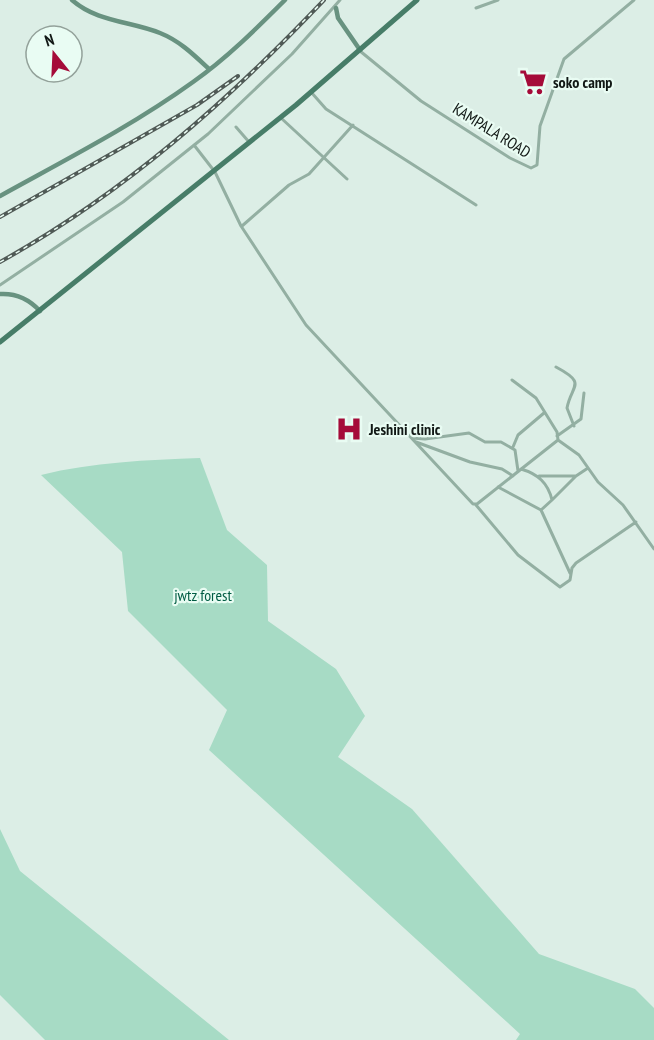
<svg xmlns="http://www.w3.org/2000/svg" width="654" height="1040" viewBox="0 0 654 1040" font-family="'PT Sans Narrow',sans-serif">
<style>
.green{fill:#a7dbc5}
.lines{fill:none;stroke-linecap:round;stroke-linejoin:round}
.street{stroke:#93afa2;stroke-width:3}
.secondary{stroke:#689280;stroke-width:4.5}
.primary{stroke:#477d68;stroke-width:5}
.rail-casing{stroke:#505a56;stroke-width:4}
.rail{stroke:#e9fcf3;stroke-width:1.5;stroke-dasharray:4.5;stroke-linecap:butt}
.labels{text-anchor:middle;stroke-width:4.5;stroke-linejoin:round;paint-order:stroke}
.poi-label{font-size:16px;font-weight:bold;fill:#111815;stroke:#e9fcf3;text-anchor:start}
.street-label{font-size:16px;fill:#111815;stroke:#e9fcf3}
.park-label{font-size:16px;fill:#005c43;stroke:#e9fcf3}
</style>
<rect width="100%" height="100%" fill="#dceee6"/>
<path class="green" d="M200 458 227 530 267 565 268 621 336 669 365 716 338 757 412 809 539 954 635 989 654 1008V1040H516L520 1034 209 750 227 710 128 611 122 552 41 475C93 462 147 460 200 458Z
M0 829 20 871 229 1040H45L0 995Z"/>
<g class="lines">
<path class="street" d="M476 8 498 0
M360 51 421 101 510 158 531 168 537 165 540 126 564 59 634 0
M311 92 326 109 476 205
M281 118 347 179
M236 127 249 142
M194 145 215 172 241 226 306 325 473 504H477L558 440 579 455 598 482 623 505 654 549
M242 226 289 185 309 174 353 125
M0 285 123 202 208 134 292 54 340 0
M556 367C588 384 571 385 567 408L574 426
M512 380 536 398 557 432 558 440
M557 436 581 419 584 393
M412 438 425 439 469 433 485 442H501L515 450 518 471
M416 442 470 462 502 469 513 476
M513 447 518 435 544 413
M521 469C538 474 548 483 552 500L541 510
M539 476H576L588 468
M498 487 541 510 570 573
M552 500 576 476
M476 505 518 555 560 587 570 580 572 568 576 563 636 522"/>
<path class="secondary" d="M72 0C97 22 130 21 160 33 180 41 194 55 209 69
M336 8 338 18 360 50
M0 196C65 160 132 126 193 82 227 58 256 29 285 0
M0 294C16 293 29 299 40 311"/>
<path class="primary" d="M0 342 296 105 417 0"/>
<defs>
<path id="rail" d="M0 217 197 105 238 76
M0 262C124 193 227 102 324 0"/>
</defs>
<use href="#rail" class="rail-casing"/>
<use href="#rail" class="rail"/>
</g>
<defs>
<symbol id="supermarket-bare" viewBox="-9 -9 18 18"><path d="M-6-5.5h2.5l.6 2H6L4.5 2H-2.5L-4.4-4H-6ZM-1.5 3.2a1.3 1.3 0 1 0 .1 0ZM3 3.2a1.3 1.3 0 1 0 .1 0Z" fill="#a50b39" stroke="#e9fcf3" stroke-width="2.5" paint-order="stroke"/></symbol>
<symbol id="hospital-bare" viewBox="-9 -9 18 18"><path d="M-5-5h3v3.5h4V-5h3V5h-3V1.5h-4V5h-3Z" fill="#a50b39" stroke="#e9fcf3" stroke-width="2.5" paint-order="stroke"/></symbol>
</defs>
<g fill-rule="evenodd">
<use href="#supermarket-bare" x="514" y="63" width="38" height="38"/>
<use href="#hospital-bare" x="330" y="410" width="38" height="38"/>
</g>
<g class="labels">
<g class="poi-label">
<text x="553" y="88">soko camp</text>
<text x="369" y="435">Jeshini clinic</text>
</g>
<g class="street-label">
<text transform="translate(492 130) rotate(32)" y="6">KAMPALA ROAD</text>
</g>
<g class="park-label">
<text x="203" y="601">jwtz forest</text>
</g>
</g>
<g transform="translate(54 54) rotate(342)"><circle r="28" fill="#e9fcf3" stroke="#93a19a" stroke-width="1.5"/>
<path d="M0-4.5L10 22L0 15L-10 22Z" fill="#a50b39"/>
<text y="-9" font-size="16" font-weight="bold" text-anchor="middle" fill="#111815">N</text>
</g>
</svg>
